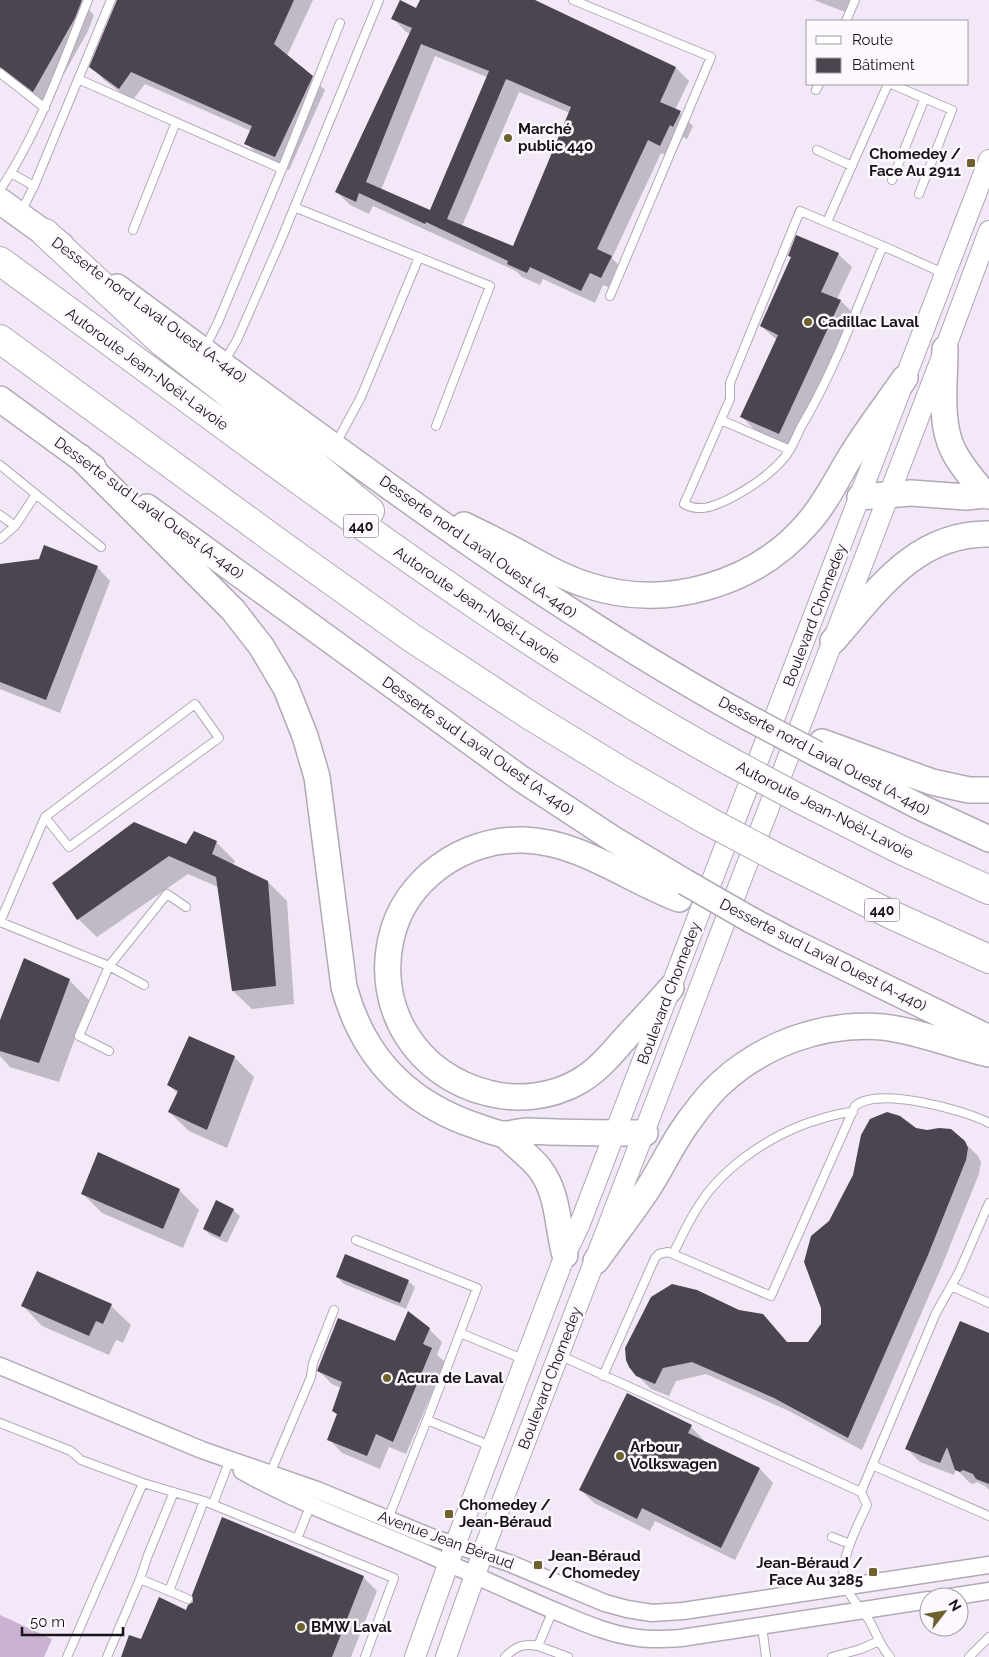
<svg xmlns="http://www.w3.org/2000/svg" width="989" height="1657" viewBox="0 0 989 1657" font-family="Raleway,sans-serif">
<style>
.green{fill:#cab2d5}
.shadow{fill:#0003;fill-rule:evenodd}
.building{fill:#4c444f;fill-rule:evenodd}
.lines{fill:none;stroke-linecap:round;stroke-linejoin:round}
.service-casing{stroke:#b2a9b7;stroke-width:10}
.minor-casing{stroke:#b2a9b7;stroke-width:19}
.tertiary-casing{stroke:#b2a9b7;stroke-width:22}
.primary-casing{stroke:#b2a9b7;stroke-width:28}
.motorway-casing{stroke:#b2a9b7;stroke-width:30}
.service{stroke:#fff;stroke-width:8}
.minor{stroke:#fff;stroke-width:16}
.tertiary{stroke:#fff;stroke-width:20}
.primary{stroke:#fff;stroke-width:25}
.motorway{stroke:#fff;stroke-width:28}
.primary-bridge-casing{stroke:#b2a9b7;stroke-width:28;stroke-linecap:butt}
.motorway-bridge-casing{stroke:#b2a9b7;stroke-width:30;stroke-linecap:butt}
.primary-bridge{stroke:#fff;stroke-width:25}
.motorway-bridge{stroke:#fff;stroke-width:28}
.poi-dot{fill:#6f612e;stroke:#fcf8fe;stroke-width:2}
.labels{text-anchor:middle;stroke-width:5;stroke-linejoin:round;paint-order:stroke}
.shield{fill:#fcf8fe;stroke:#5c585d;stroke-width:1}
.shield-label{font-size:14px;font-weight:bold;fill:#171318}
.poi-label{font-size:15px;font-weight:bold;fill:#171318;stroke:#fcf8fe;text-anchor:start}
.street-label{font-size:15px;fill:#171318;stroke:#fcf8fe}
</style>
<rect width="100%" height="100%" fill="#f2e8f7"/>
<path class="green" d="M0 1615 52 1639 44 1657H0Z"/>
<path class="shadow" d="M0 0H79L94 15 88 31 47 104 0 69Z
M117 0H313L287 56 325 90 289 170 259 156 246 143 251 131 145 84 132 101 104 80 91 66Z
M421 0H533L676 68 689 81 675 110 680 113 693 126 687 139 683 137 673 158 661 153 612 258 624 271 615 290 603 285 595 303 543 279 540 285 522 277 516 271 373 206 369 214 350 205 337 192 411 34 406 32 393 18 417 9ZM435 56 487 77 431 212 381 190ZM519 92 570 113 514 248 462 226Z
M814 0H856L850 14Z
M838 254 852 267 837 299 841 301 854 314 793 446 755 430 742 417 777 340 761 326 792 258 789 255Z
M0 566 97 567 110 581 60 713 0 689Z
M134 824 187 845 216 842 235 861 233 865 268 882 287 901 294 1004 252 1009 233 991 218 887 188 874 97 937 78 919Z
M69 980 89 1000 59 1082 10 1067 0 1056V1024Z
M234 1057 254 1077 227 1148 189 1131 169 1112 178 1094 169 1085Z
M916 1129 964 1142 978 1156 981 1162 979 1174 941 1268 862 1450 789 1411 706 1374 676 1381 669 1396 651 1389 637 1375 739 1311 762 1315 788 1344 808 1343 823 1325 830 1222Z
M179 1190 199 1210 183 1248 102 1213 83 1194Z
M233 1210 240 1216 227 1243 210 1235 204 1229Z
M337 1277 408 1281 415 1287 406 1309 344 1284Z
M23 1306H111L131 1325 123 1343 116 1340 109 1355 42 1326Z
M429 1329 442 1342 437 1355 445 1362 406 1454 389 1447 380 1469 342 1453 329 1439 338 1415 334 1411 341 1388 332 1384 319 1371 395 1343Z
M989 1335V1490L985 1486 977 1482 973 1484 970 1483 956 1469 954 1475 920 1462 907 1449Z
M691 1427 704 1440 703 1442 760 1469 773 1483 735 1560 655 1521 650 1531 594 1503 581 1490Z
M363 1577 377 1591 351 1657H122L142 1641 187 1612 194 1602Z"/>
<path class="building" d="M0 0H82L75 18 33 92 0 67Z
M117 0H294L274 44 313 76 275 157 244 144 252 126 131 72 119 89 89 67Z
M400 0 416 8 420 0H535L676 67 660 102 681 111 673 127 670 125 660 146 648 140 597 249 612 256 601 278 590 273 581 291 530 267 527 273 507 264 508 261 426 222 425 224 359 193 356 202 335 192 412 28 391 19ZM421 44 489 71 430 210 366 182ZM506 79 571 107 513 246 447 219Z
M796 235 839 253 821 292 841 300 779 434 740 417 778 335 760 326 791 257 788 256Z
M44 545 98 566 46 700 0 682V564L39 559Z
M134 822 186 844 194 831 217 841 212 854 268 881 276 986 232 991 216 877 169 856 77 920 52 883Z
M24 958 70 979 39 1063 0 1051V1020Z
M189 1036 235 1056 207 1130 168 1112 178 1091 167 1085Z
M887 1112 900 1116 916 1128 927 1130 939 1128 951 1129 965 1141 968 1148 966 1160 928 1255 848 1438 774 1398 692 1362 663 1368 655 1384 636 1376 629 1367 626 1360 625 1348 651 1297 672 1284 697 1290 739 1310 763 1314 787 1342H808L821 1324V1308L804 1262 811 1236 829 1221 853 1175 861 1135 870 1119Z
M98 1152 180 1189 163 1229 81 1194Z
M216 1200 234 1209 220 1237 203 1229Z
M345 1254 409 1280 400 1303 336 1277Z
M37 1271 112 1304 103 1324 96 1321 89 1336 21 1306Z
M408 1311 430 1328 423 1344 432 1348 393 1442 376 1434 367 1456 327 1440 337 1414 332 1411 342 1382 317 1371 338 1318 395 1341Z
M960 1321 989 1333V1484L976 1479 973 1474 963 1470 960 1472 955 1470 947 1447 940 1463 905 1449Z
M627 1393 692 1425 688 1433 760 1468 721 1548 642 1508 637 1519 579 1490Z
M222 1517 364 1576 332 1657H121L129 1635 141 1639 159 1597 186 1610 188 1605 193 1602 192 1595Z"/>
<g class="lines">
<defs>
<path id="service" d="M573 0 711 57 610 296
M846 21 855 0
M0 73 45 108
M78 79 282 169 218 322 205 348
M891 84 952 110 919 194
M816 90 819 84
M817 150 852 166
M282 169 340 23
M11 173 34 186
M892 180 925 98
M0 190C39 132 62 64 88 0
M294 207 490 286 436 426
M21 212 34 186 111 0
M827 222 888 84
M133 230 176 122
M883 246 800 211 730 383V399L684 504C699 512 712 507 727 500 749 489 769 476 785 457 792 448 796 437 801 427 835 370 857 307 883 246L943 273
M224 362 237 340 281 240 379 0
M721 420 790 450
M335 445 361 397 419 257
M0 465 101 547
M0 515 15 526 36 494
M0 539 15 526
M45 817 69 847 219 738 195 704 45 817 0 922 109 966 79 1036 109 1051
M144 985 109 966 167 894 186 907
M356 1240 477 1288 460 1333
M673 1254C681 1238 688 1222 698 1207 720 1170 765 1139 805 1124 820 1119 836 1113 853 1112
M951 1286 989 1303
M559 1355 861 1492 867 1505C858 1525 837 1564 845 1585 850 1598 861 1609 869 1620 876 1632 880 1646 890 1657
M603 1376 655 1258 659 1254 668 1252 771 1296 855 1106C877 1086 965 1110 989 1123
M0 1423 71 1451 81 1460 143 1483 67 1657
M491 1446 427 1420 460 1333 523 1359
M872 1465 989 1516
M269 1476 311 1377 313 1363 334 1310
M143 1483 204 1501 394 1578 365 1657
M861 1492 936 1313 959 1272 989 1203
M213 1504 230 1459
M388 1519 427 1420
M832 1537 850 1544
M297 1539 311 1504
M140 1579 148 1555 174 1492
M169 1591 204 1501
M762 1626 766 1657
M538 1646 568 1657
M107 1657 140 1579 188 1599
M505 1657C516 1646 524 1643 538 1646L553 1610
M832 1657 861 1649 879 1641
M969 1657 989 1637"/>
<path id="minor" d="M0 1366 202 1450 317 1490 431 1537 509 1563 605 1603 627 1609 652 1613 683 1611 989 1565
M242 1471C302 1505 369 1528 432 1556 475 1575 517 1595 560 1613 586 1624 612 1635 639 1638 653 1640 667 1639 681 1638L929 1600
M950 1597 989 1591"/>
<path id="tertiary" d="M415 1657 455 1545 565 1255 579 1226 989 160
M446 1657 487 1541 945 349 989 231"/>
<path id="primary" d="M0 201 61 245
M117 287C323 438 525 595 749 718
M945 349C945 381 939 422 953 450 961 467 974 480 985 495
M0 399 93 467
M80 457 233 610 261 646 286 688 305 736 317 777 344 987C362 1053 401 1097 465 1122 477 1126 489 1131 501 1134 510 1135 519 1131 528 1131 567 1133 606 1133 645 1133
M860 497 911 493 966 497 985 495 989 496
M147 507 520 778 613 839 685 882
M464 525C485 535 505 545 525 556 545 567 565 578 587 585 665 611 755 585 808 523 825 504 836 481 849 459 866 431 886 405 905 378
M833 641C877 591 915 533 989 534
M822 742 932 782 969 790H989
M817 754 922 808 989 839
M751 920 787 939 989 1038
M671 988C657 1004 643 1019 629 1034 613 1052 599 1070 578 1082 551 1097 518 1101 488 1093 418 1076 375 1010 391 939 404 879 464 838 524 840 581 842 628 880 679 899
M504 1134C515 1146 530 1156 540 1169 559 1194 557 1226 565 1255
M596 1261C613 1237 631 1214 647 1190 661 1169 671 1146 686 1125 696 1111 707 1096 720 1084 763 1044 823 1022 883 1027 919 1031 953 1046 989 1054"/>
<path id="motorway" d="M45 233 162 342 223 389 370 511
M0 261C83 322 166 382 248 443 404 557 561 669 731 762
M0 339 283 546 412 638 531 716 621 771 708 821
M800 799 901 850 989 890
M776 857 892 915 989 959"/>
</defs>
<use href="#service" class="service-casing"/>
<use href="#minor" class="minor-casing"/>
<use href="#tertiary" class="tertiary-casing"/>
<use href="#primary" class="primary-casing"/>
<use href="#motorway" class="motorway-casing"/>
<use href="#service" class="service"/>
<use href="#minor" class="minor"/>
<use href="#tertiary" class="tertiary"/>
<use href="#primary" class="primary"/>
<use href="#motorway" class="motorway"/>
<defs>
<path id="primary-bridge" d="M749 718 817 754
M685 882 751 920"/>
<path id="motorway-bridge" d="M731 762 800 799
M708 821 776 857"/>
</defs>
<use href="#primary-bridge" class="primary-bridge-casing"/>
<use href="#motorway-bridge" class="motorway-bridge-casing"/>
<use href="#primary-bridge" class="primary-bridge"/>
<use href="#motorway-bridge" class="motorway-bridge"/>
</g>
<g class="poi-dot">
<circle cx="508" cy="138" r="5"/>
<rect x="966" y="158" width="10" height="10" rx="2.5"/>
<circle cx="808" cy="322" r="5"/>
<circle cx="387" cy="1378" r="5"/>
<circle cx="620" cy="1456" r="5"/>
<rect x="444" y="1509" width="10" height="10" rx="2.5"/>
<rect x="533" y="1560" width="10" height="10" rx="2.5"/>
<rect x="868" y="1567" width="10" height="10" rx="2.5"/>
<circle cx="301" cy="1627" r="5"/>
</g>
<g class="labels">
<g class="shield">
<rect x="343.5" y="514.5" width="35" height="23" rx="4"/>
<rect x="864.5" y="898.5" width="35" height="23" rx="4"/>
</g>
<g class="shield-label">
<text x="361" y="531">440</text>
<text x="882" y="915">440</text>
</g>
<g class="poi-label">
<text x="518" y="134">Marché<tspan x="518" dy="17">public 440</tspan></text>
<text x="961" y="159" text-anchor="end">Chomedey /<tspan x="961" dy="17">Face Au 2911</tspan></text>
<text x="818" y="327">Cadillac Laval</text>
<text x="397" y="1383">Acura de Laval</text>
<text x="630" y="1452">Arbour<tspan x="630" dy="17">Volkswagen</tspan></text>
<text x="459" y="1510">Chomedey /<tspan x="459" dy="17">Jean-Béraud</tspan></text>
<text x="548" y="1561">Jean-Béraud<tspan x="548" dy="17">/ Chomedey</tspan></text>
<text x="863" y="1568" text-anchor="end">Jean-Béraud /<tspan x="863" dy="17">Face Au 3285</tspan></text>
<text x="311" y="1632">BMW Laval</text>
</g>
<g class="street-label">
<text transform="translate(149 310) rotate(36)" y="5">Desserte nord Laval Ouest (A-440)</text>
<text transform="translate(147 369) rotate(36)" y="5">Autoroute Jean-Noël-Lavoie</text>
<text transform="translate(149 508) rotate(36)" y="5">Desserte sud Laval Ouest (A-440)</text>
<text transform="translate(478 547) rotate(35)" y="5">Desserte nord Laval Ouest (A-440)</text>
<text transform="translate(477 605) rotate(34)" y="5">Autoroute Jean-Noël-Lavoie</text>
<text transform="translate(815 615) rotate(-69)" y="5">Boulevard Chomedey</text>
<text transform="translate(478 746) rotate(35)" y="5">Desserte sud Laval Ouest (A-440)</text>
<text transform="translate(824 756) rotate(28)" y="5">Desserte nord Laval Ouest (A-440)</text>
<text transform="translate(825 810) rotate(27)" y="5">Autoroute Jean-Noël-Lavoie</text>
<text transform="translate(823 955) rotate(27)" y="5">Desserte sud Laval Ouest (A-440)</text>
<text transform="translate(669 993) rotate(-69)" y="5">Boulevard Chomedey</text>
<text transform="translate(550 1378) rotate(-69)" y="5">Boulevard Chomedey</text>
<text transform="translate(446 1540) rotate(20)" y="5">Avenue Jean Béraud</text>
</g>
</g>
<rect x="806" y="20" width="162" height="65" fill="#fcf8fe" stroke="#a09ca2"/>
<rect x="816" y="36" width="25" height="8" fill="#ffffff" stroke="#a09ca2"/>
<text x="852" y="45" font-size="15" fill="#171318">Route</text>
<rect x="816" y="58" width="25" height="15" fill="#4c444f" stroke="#a09ca2"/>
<text x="852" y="70" font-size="15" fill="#171318">Bâtiment</text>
<g transform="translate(944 1612) rotate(59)"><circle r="24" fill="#fcf8fe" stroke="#a09ca2"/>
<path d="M0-4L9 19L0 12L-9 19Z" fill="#6f612e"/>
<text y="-8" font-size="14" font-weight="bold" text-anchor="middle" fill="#171318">N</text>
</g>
<path d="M22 1627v8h101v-8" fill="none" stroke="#171318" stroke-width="2.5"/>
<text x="30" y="1627" font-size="15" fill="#171318" stroke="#fcf8fe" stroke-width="4" paint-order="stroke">50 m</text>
</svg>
